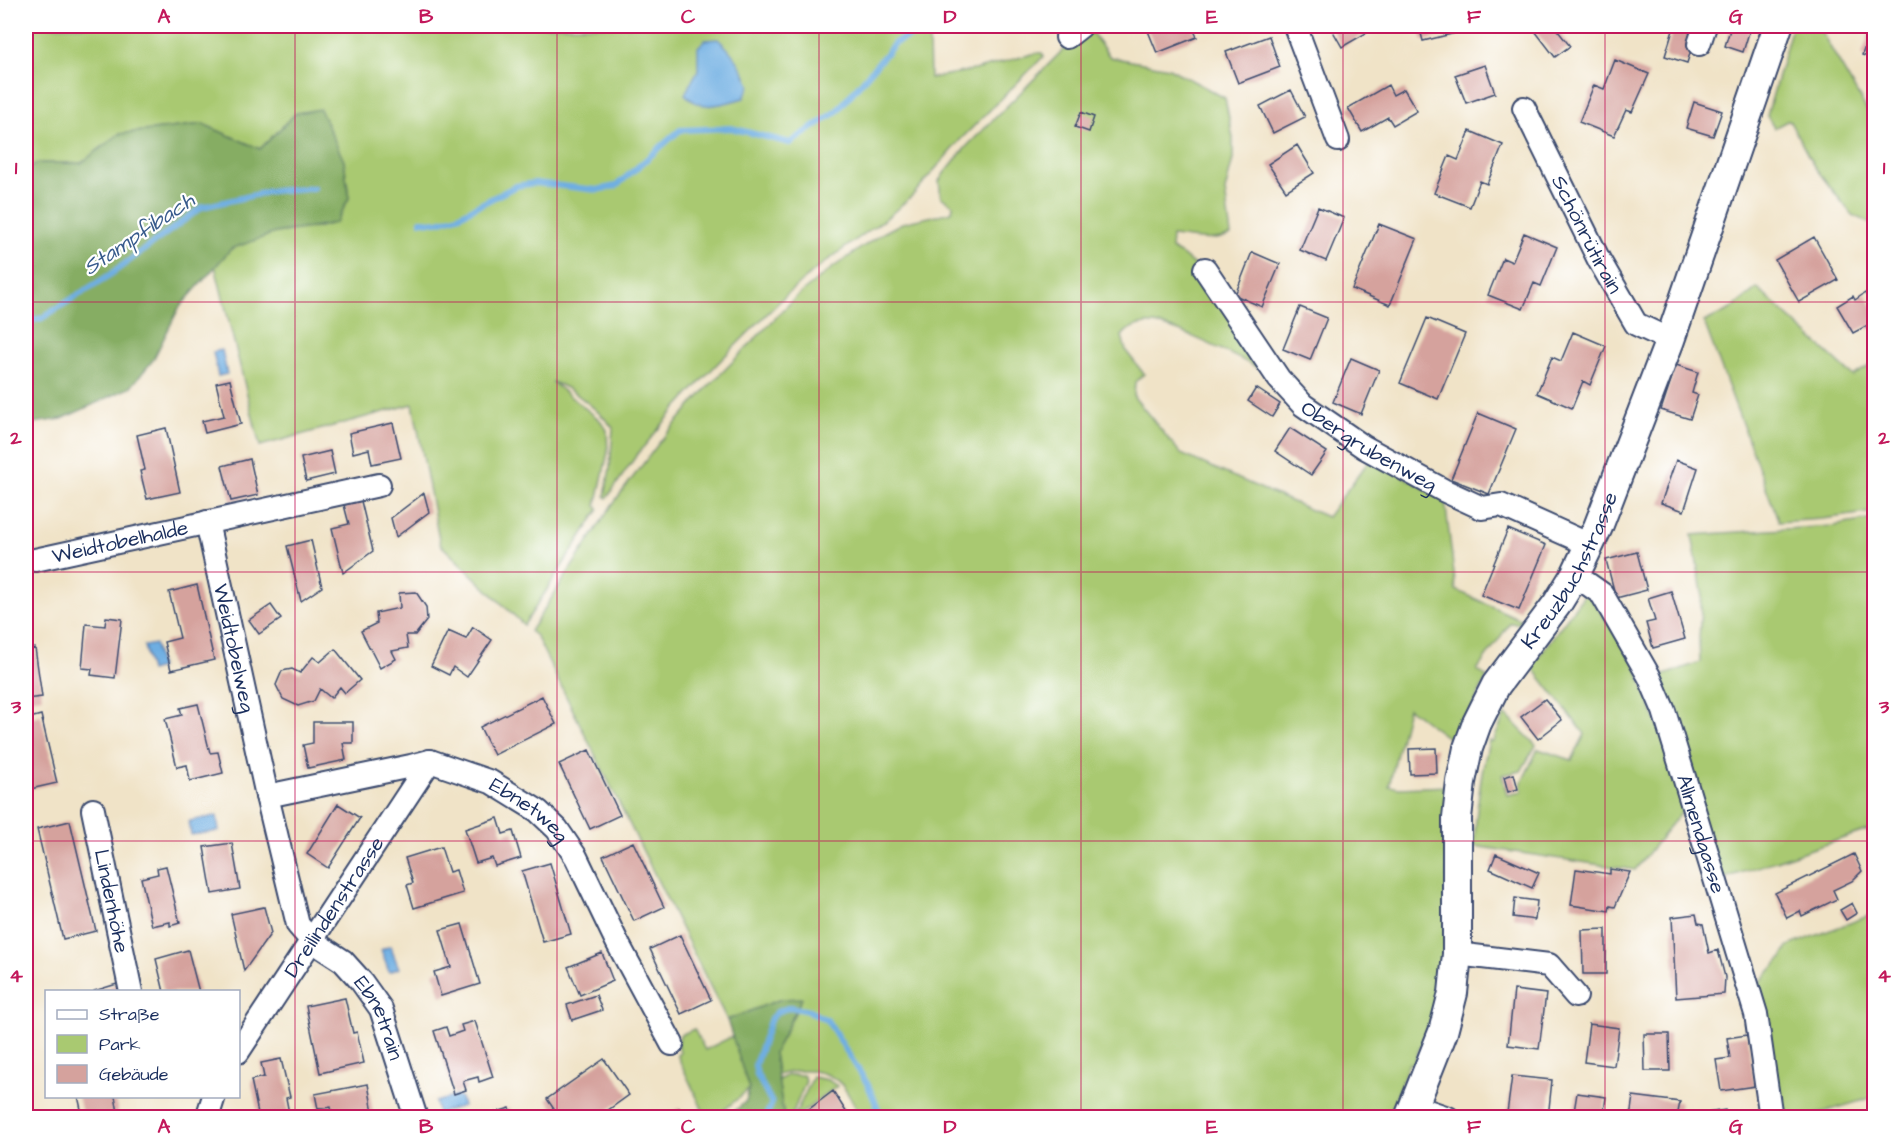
<svg xmlns="http://www.w3.org/2000/svg" width="1900" height="1143" viewBox="0 0 1900 1143" font-family="'Architects Daughter',sans-serif">
<style>
.green{fill:#a9c971;stroke:#627c68;stroke-width:1.5}
.forest{fill:#86ad63;stroke:#506e60;stroke-width:1.5}
.water{fill:#6eaee2;stroke:#446ea0;stroke-width:1.5}
.lines{fill:none;stroke-linecap:round;stroke-linejoin:round}
.stream{stroke:#6eaee2;stroke-width:6}
.building{fill:#d5a29d}
.minor-casing{stroke:#3b4a6e;stroke-width:26}
.tertiary-casing{stroke:#3b4a6e;stroke-width:32}
.minor{stroke:#fff;stroke-width:22}
.tertiary{stroke:#fff;stroke-width:28}
.grid{fill:none;stroke:#c2185b;stroke-width:1.5;stroke-opacity:0.55}
.labels{text-anchor:middle;stroke-width:4.5;stroke-linejoin:round;paint-order:stroke}
.street-label{font-size:21px;fill:#1b2f5e;stroke:#fff}
.water-label{font-size:22px;font-style:italic;fill:#385b8c;stroke:#fff}
.neatline{fill:none;stroke:#c2185b;stroke-width:2}
.grid-label{font-size:20px;text-anchor:middle;font-weight:bold;fill:#c2185b}
</style>
<rect width="100%" height="100%" fill="#fff"/>
<filter id="ink" filterUnits="userSpaceOnUse"><feTurbulence type="fractalNoise" baseFrequency=".0167" numOctaves="2"/><feDisplacementMap in="SourceGraphic" scale="12" xChannelSelector="R" yChannelSelector="G"/><feConvolveMatrix kernelMatrix="1 2 1 2 8 2 1 2 1" color-interpolation-filters="sRGB"/></filter>
<filter id="wash" filterUnits="userSpaceOnUse"><feTurbulence type="fractalNoise" baseFrequency=".008" numOctaves="4" result="noise"/><feDisplacementMap in="SourceGraphic" scale="24" xChannelSelector="R" yChannelSelector="G"/><feGaussianBlur stdDeviation="1.35" result="paint"/><feColorMatrix in="noise" values="0 0 0 0 0 0 0 0 0 0 0 0 0 0 0 0 0 1.4 0 .05"/><feComposite in="paint" operator="in"/></filter>
<g filter="url(#wash)">
<rect width="100%" height="100%" fill="#f0e3c7"/>
<path class="green" d="M26 26H925L929 40 930 78 974 70 1036 53H1042L1044 56 960 140 913 195 889 216 820 266 786 295 716 365 671 414 636 456 607 498 605 496 610 468 613 428C600 412 572 387 552 382L600 420 607 430 608 452 596 506 599 509 524 625 440 544 413 404 260 446 215 266 231 248 275 233 320 227 336 222 349 198 344 161 296 113 260 149 203 124 120 134 81 163H38L26 170Z
M1087 26 1110 57 1169 68 1225 98 1233 138V159L1225 191 1231 235C1213 243 1192 238 1172 236L1171 249 1182 255 1198 268 1264 371C1239 359 1170 321 1146 324 1137 325 1127 329 1122 336L1126 351 1144 374 1135 382 1134 397 1181 454 1327 517 1371 458 1445 500 1456 590 1530 624 1510 623 1477 670 1487 677 1455 743 1408 708 1389 786 1399 788 1450 786 1445 960 1433 1014 1413 1065 1409 1063 1388 1118 861 1117C855 1107 849 1093 841 1084 824 1067 799 1069 777 1075L774 1053 797 1009 781 999 727 1020 536 636 530 631 612 505 662 439 705 390 797 296 832 268 883 233 902 223 952 212 953 205 941 197 939 181 945 172 967 146Z
M1792 26H1818L1868 112 1874 102V225L1852 215 1814 166 1789 120 1774 128 1767 116Z
M1757 288 1853 376 1874 363V512L1822 519 1779 522 1704 322 1731 309Z
M1874 519V846L1868 830 1719 880 1656 678 1700 662 1699 639 1702 592 1692 535 1833 526Z
M1584 595H1589L1635 663 1687 805 1635 870 1474 846C1476 811 1480 776 1489 741L1493 742 1505 714 1536 745 1521 771 1502 775 1507 795 1522 792 1521 784 1538 749 1572 760 1585 734 1533 668V664Z
M1874 900V1097L1807 1117H1777L1758 984 1782 958 1788 946 1871 915Z
M694 1029 705 1050 733 1036 749 1089 716 1117H706L677 1055 680 1052 677 1044 680 1035Z
M788 1075H803L806 1081 791 1117H784L778 1080Z
M813 1077 828 1080 837 1086 800 1114 801 1115 799 1117H794Z"/>
<path class="forest" d="M320 109 344 161 349 198 336 223 275 233 231 249 179 308 153 360 131 387 62 419 26 424V260L28 255 26 246V170L38 163H81L119 134 203 124 260 149 296 113Z
M802 998 774 1053 784 1117H728L746 1101 749 1089 727 1020 781 999Z"/>
<path class="water" d="M718 39C732 51 743 68 750 85L744 98C722 104 701 113 685 94L698 70V47L705 40Z
M222 350 227 374 218 376 213 352Z
M155 644 160 668 150 671 144 646Z
M217 816 219 831 191 835 189 821Z
M390 946 399 968 389 972 381 950Z
M456 1096 461 1098 463 1106 438 1113 435 1102Z"/>
<g class="lines">
<path class="stream" d="M421 221 438 222 458 216 516 186 535 183 597 190 616 186 680 130 731 128 790 143 836 112 895 43 916 33 934 36 973 34 995 30 1004 26
M26 322 42 318 111 274 202 207 272 191 314 188
M765 1118 772 1103 757 1075 755 1065 771 1018 777 1012 790 1007 809 1011 827 1020 868 1085 882 1118"/>
</g>
<g id="blocks">
<path class="building" d="M1146 26H1192L1197 37 1157 53Z
M1330 26H1364L1368 32 1342 47Z
M1419 26H1454L1456 33 1423 41Z
M1534 26H1554L1570 46 1555 57 1532 27Z
M1731 26H1751L1743 52 1725 46Z
M1872 26H1874V59L1862 55Z
M1674 27 1696 34 1687 63 1665 56Z
M1269 36 1280 67 1238 83 1226 52Z
M1615 60 1649 74 1632 112 1626 110 1614 136 1579 122 1594 85 1604 89Z
M1485 65 1495 93 1466 103 1455 75Z
M1388 85 1393 95 1404 89 1417 111 1393 125 1388 117 1362 132 1348 108Z
M1291 90 1305 117 1273 133 1260 106Z
M1694 102 1722 111 1713 136 1686 128Z
M1081 112 1094 117 1089 132 1075 127Z
M1470 131 1503 145 1487 184 1480 181 1470 207 1434 193 1449 156 1458 160Z
M1297 145 1314 173 1286 191 1268 164Z
M1318 207 1344 218 1326 261 1300 250Z
M1379 224 1417 239 1390 305 1352 289Z
M1524 233 1557 247 1541 286 1534 283 1523 309 1488 295 1503 258 1512 262Z
M1814 237 1838 280 1799 302 1775 260Z
M1252 252 1280 264 1262 307 1235 295Z
M1865 293 1874 309V327L1868 330 1866 326 1853 333 1837 306 1853 296 1855 300Z
M1300 307 1327 318 1310 360 1283 349Z
M1427 318 1465 334 1438 399 1400 383Z
M1573 332 1606 346 1590 385 1583 381 1572 408 1537 393 1552 357 1561 361Z
M1351 358 1379 370 1361 414 1333 402Z
M1676 365 1698 372 1692 393 1698 395 1690 419 1661 410Z
M230 380 241 424 205 433 202 421 224 416 216 383Z
M1256 388 1280 404 1272 417 1248 401Z
M1478 413 1516 429 1489 494 1451 479Z
M393 423 401 458 372 464 369 449 353 453 349 433Z
M166 428 180 492 147 499 140 471 145 470 137 435Z
M1290 428 1327 452 1311 475 1275 451Z
M330 451 335 474 306 481 301 458Z
M250 459 258 495 231 501 222 466Z
M1676 460 1698 468 1684 511 1661 503Z
M424 493 429 512 396 537 391 518Z
M361 501 373 551 343 573 332 528 349 524 344 505Z
M1508 529 1546 545 1519 610 1481 595Z
M311 540 322 587 301 601 287 546Z
M1637 552 1647 590 1616 598 1606 560Z
M197 585 214 660 171 670 164 642 180 638 169 592Z
M1671 591 1685 639 1653 648 1646 623 1655 621 1648 598Z
M416 592 426 607 427 620 415 635H406L408 648 392 651 396 659 380 668 361 631 377 623 376 613 400 608 399 593Z
M271 605 281 619 259 634 249 620Z
M106 617 122 619 115 678 91 675 92 669 82 668 86 624 105 626Z
M29 627 32 649 35 648 42 697 26 699V628Z
M473 627 492 640 467 677 453 667 449 675 431 666 448 631 466 639Z
M335 649 360 680 345 693 340 687 331 698 320 689 314 701 298 706 283 699 276 685 282 671 292 669 300 673 313 657 320 662Z
M542 696 556 724 494 755 480 727Z
M1545 699 1562 720 1538 739 1521 717Z
M198 704 210 753 218 752 223 773 190 781 187 765 177 767 165 719 182 715 180 708Z
M41 715 57 783 26 790V719Z
M313 722H353V743H343L346 760 308 768 303 745 313 743Z
M1436 748 1437 773 1410 774 1409 749Z
M589 750 620 815 590 829 559 764Z
M1514 774 1518 789 1508 792 1504 777Z
M338 804 360 818 328 868 307 854Z
M498 818 503 834 513 831 521 858 495 866 492 858 476 863 465 829Z
M70 821 96 931 63 939 37 829Z
M633 842 664 907 634 921 603 856Z
M232 843 240 889 212 894 204 847Z
M441 847 449 872 456 870 463 893 414 908 407 885 413 883 405 858Z
M1496 854 1539 873 1532 888 1490 869Z
M1854 854 1862 871 1852 881 1833 890 1837 899 1802 916 1800 911 1787 918 1775 893Z
M550 863 571 934 543 942 522 871Z
M166 866 180 923 170 926V922L152 926 141 878 158 874 157 868Z
M1576 869 1610 874V869L1630 872 1615 907 1610 906 1609 911 1571 905Z
M1515 898 1537 901 1535 920 1513 917Z
M1852 903 1857 913 1846 920 1840 910Z
M264 907 271 933 244 971 231 914Z
M1696 914 1698 923 1703 924 1709 953 1718 950 1725 977 1724 994 1676 998 1672 917Z
M462 924 480 984 441 996 434 972 451 967 440 930Z
M1606 929V974H1583L1582 930Z
M680 935 711 1000 681 1014 650 949Z
M188 950 199 992H164L156 959Z
M602 953 613 981 580 995 568 967Z
M117 984 119 992H94V991Z
M1514 990 1546 994 1539 1049 1508 1045Z
M596 995 602 1010 572 1020 567 1005Z
M345 998 353 1033 357 1032 364 1063 320 1073 306 1006Z
M475 1021 493 1077 479 1082 478 1077 463 1081 466 1090 454 1094 434 1031 446 1027 449 1036 463 1031 461 1025Z
M1589 1024 1619 1028 1614 1066 1584 1062Z
M1644 1034H1669L1670 1071H1645Z
M1747 1035 1755 1086 1721 1091 1716 1060 1730 1058 1727 1038Z
M281 1059 290 1097 286 1098 290 1118H259L251 1080 264 1077 261 1063Z
M604 1059 629 1095 597 1118H560L547 1099Z
M1512 1076 1552 1080 1548 1118H1520V1114L1507 1113Z
M368 1084 374 1118H333L331 1107 318 1109 315 1094Z
M833 1091 850 1118H807L804 1113Z
M1577 1093 1606 1097 1603 1118H1573Z
M78 1096H115L119 1118H83Z
M1633 1096 1680 1102 1677 1118H1630Z
M510 1108 513 1118H481V1117Z
M679 1108 685 1118H663Z
M1725 1110 1726 1118H1707L1706 1113Z"/>
</g>
</g>
<g filter="url(#ink)">
<use href="#blocks" fill-opacity="0" stroke="#3b4a6e" stroke-width="1.5"/>
<g class="lines">
<defs>
<g id="minor">
<path d="M1295 26 1338 140"/>
<path d="M1067 37 1081 26"/>
<path d="M1699 44 1705 26"/>
<path id="s1" d="M1524 108 1599 260 1636 324 1670 340"/>
<path id="s2" d="M1205 269 1279 379 1303 405 1364 447 1443 490 1482 508 1501 505 1590 545"/>
<path id="s3" d="M207 522 267 796 298 925 312 941 343 961 361 981 381 1009 416 1118"/>
<path id="s4" d="M35 560 379 485"/>
<path id="s5" d="M1575 575 1602 594 1649 676 1664 711 1756 1014 1771 1118"/>
<path id="s6" d="M267 796 411 766 430 761 491 782 538 811 557 829 576 857 617 942 672 1044"/>
<path id="s7" d="M93 810 131 992"/>
<path d="M1457 954 1549 965 1576 996"/>
<path id="s8" d="M238 1052 430 761"/>
<path d="M1413 1106 1448 1118"/>
<path d="M207 1118 214 1096"/>
</g>
<g id="tertiary">
<path id="s9" d="M1409 1118 1443 1032 1453 993 1457 954V818L1461 782 1468 748 1477 723 1496 685 1557 604 1575 575 1598 527 1670 340 1778 26"/>
</g>
</defs>
<use href="#minor" class="minor-casing"/>
<use href="#tertiary" class="tertiary-casing"/>
<use href="#minor" class="minor"/>
<use href="#tertiary" class="tertiary"/>
</g>
</g>
<path class="grid" d="M295 26V1118M557 26V1118M819 26V1118M1081 26V1118M1343 26V1118M1605 26V1118M26 302H1874M26 572H1874M26 841H1874"/>
<g class="labels">
<g class="street-label">
<text dy="7" stroke="none"><textPath href="#s1" startOffset="141">Schönrütirain</textPath></text>
<text dy="7" stroke="none"><textPath href="#s2" startOffset="246">Obergrubenweg</textPath></text>
<text dy="7" stroke="none"><textPath href="#s4" startOffset="87">Weidtobelhalde</textPath></text>
<text dy="7" stroke="none"><textPath href="#s9" startOffset="585">Kreuzbuchstrasse</textPath></text>
<text dy="7" stroke="none"><textPath href="#s3" startOffset="129">Weidtobelweg</textPath></text>
<text dy="7" stroke="none"><textPath href="#s6" startOffset="279">Ebnetweg</textPath></text>
<text dy="7" stroke="none"><textPath href="#s5" startOffset="294">Allmendgasse</textPath></text>
<text dy="7" stroke="none"><textPath href="#s7" startOffset="93">Lindenhöhe</textPath></text>
<text dy="7" stroke="none"><textPath href="#s8" startOffset="174">Dreilindenstrasse</textPath></text>
<text dy="7" stroke="none"><textPath href="#s3" startOffset="540">Ebnetrain</textPath></text>
</g>
<g class="water-label">
<text transform="translate(138 233) rotate(-34)" y="8">Stampfibach</text>
</g>
</g>
<rect width="1900" height="1143" fill="none" stroke="#fff" stroke-width="66"/>
<rect x="45" y="990" width="195" height="108" fill="#ffffff" stroke="#a4acbf" stroke-width="1.5"/>
<rect x="57" y="1010" width="30" height="9" fill="#ffffff" stroke="#a4acbf" stroke-width="1.5"/>
<text x="99" y="1020" font-size="18" fill="#1b2f5e">Straße</text>
<rect x="57" y="1035" width="30" height="18" fill="#a9c971" stroke="#a4acbf" stroke-width="1.5"/>
<text x="99" y="1050" font-size="18" fill="#1b2f5e">Park</text>
<rect x="57" y="1065" width="30" height="18" fill="#d5a29d" stroke="#a4acbf" stroke-width="1.5"/>
<text x="99" y="1080" font-size="18" fill="#1b2f5e">Gebäude</text>
<rect x="33" y="33" width="1834" height="1077" class="neatline"/>
<g class="grid-label">
<text x="164" y="23">A</text>
<text x="426" y="23">B</text>
<text x="688" y="23">C</text>
<text x="950" y="23">D</text>
<text x="1212" y="23">E</text>
<text x="1474" y="23">F</text>
<text x="1736" y="23">G</text>
<text x="16" y="174">1</text>
<text x="1884" y="174">1</text>
<text x="16" y="444">2</text>
<text x="1884" y="444">2</text>
<text x="16" y="713">3</text>
<text x="1884" y="713">3</text>
<text x="16" y="982">4</text>
<text x="1884" y="982">4</text>
<text x="164" y="1133">A</text>
<text x="426" y="1133">B</text>
<text x="688" y="1133">C</text>
<text x="950" y="1133">D</text>
<text x="1212" y="1133">E</text>
<text x="1474" y="1133">F</text>
<text x="1736" y="1133">G</text>
</g>
</svg>
